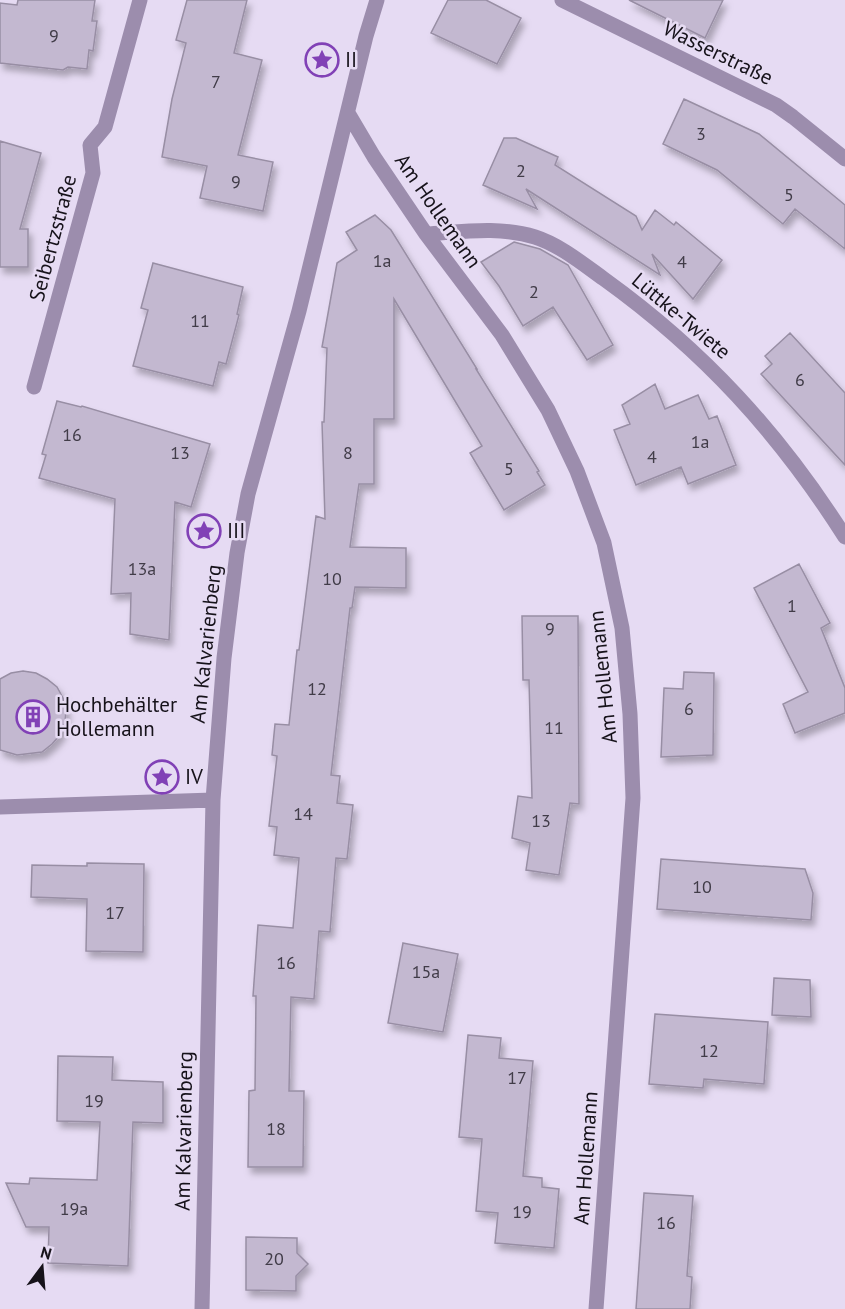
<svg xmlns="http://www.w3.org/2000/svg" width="845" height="1309" viewBox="0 0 845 1309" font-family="'PT Sans',sans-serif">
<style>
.building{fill:#c3b8d0;stroke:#988ea4;stroke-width:1.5;filter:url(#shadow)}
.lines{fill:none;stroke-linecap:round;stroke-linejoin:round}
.minor{stroke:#9c8dad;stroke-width:15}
.labels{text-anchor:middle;stroke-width:5;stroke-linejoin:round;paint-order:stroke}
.number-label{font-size:18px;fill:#413c48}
.street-label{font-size:21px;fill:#16121a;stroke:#e6dbf3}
.poi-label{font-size:21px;fill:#16121a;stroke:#e6dbf3;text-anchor:start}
</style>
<defs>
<filter id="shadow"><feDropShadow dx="3.5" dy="6" stdDeviation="3" flood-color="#0004"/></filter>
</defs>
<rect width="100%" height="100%" fill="#e6dbf3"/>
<path class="building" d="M18 0H95L92 21H97L93 51 89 50 87 69 68 67 63 70 0 63V3L17 5Z
M187 0H247L234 53 262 60 238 155 273 162 263 211 200 198 207 166 162 157 172 99 186 43 176 40Z
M448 0H486L521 18 497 64 431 33Z
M629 0H723L705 38Z
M684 99 759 134 845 205V249L795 209 783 224 717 170 663 144Z
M504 138H516L558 157 555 165 636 216 642 230 655 210 674 225 676 222 722 260 693 299 652 254 660 275 526 189 537 209 483 185Z
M0 141 41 153 20 229H28V267H0Z
M375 215 391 230 477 369H476L539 471 537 472 545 485 504 510 470 453 482 446 394 299V419H374V484H359L350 547 406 548V588L355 587 352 608H350L331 775 340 776 337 803 353 805 347 859 336 858 330 932 319 931 314 999 291 997 289 1091H304L303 1167H248L249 1091 255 1090 256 996H253L258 925 293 928 299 858 274 855 277 827 269 826 277 756 272 755 275 724 289 725 297 650H299L316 516 325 519 322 422H324L327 348 322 347 337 263 357 250 346 232Z
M514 242 540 249 568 265 613 345 587 360 553 307 523 326 499 286 481 262Z
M153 263 243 287 237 314 239 315 226 364 219 362 213 386 133 366 148 310 141 308Z
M790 333 845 393V465L761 374 772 364 765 356Z
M655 384 665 409 698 395 709 419 717 416 736 465 688 484 681 467 636 485 614 430 630 424 622 405Z
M57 401 81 407 82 406 210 444 191 507 175 502 169 640 130 634 131 593 111 594 115 499 39 478 46 455 42 454Z
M799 564 830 623 821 628 845 688V713L795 733 783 704 808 692 754 588Z
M522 616H578L579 804 570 803 559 875 526 870 530 843 512 838 518 796 532 798 529 680H523Z
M23 671 36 673 47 679 57 687 63 698 66 710 65 723 60 735 52 744 42 752 17 755 0 750V679L11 673Z
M684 672 714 673 713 755 661 757 664 688 683 689Z
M661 859 805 869 813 893 811 920 657 909Z
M87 863 144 864 143 952 86 951 87 899 31 897 32 865 87 866Z
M403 943 458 954 443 1032 388 1023Z
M774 978 810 980 811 1017 772 1015Z
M655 1014 768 1022 764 1084 704 1079 703 1088 649 1084Z
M468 1035 501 1038 499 1058 533 1061 523 1176 542 1178V1187L559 1189 554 1248 495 1243 498 1213 476 1211 482 1139 459 1137Z
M58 1056 113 1057 112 1080 163 1082V1123L133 1122 128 1266 48 1263 49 1227H26L6 1183 29 1184 30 1178 97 1180 100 1122 57 1121Z
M644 1193 693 1196 687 1276 692 1277 690 1309H636Z
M246 1237 297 1238V1253L308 1264 296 1276V1291L246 1290Z"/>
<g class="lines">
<path class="minor" d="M562 0 776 105 793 117 845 159
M348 113 374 157 426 234 502 335 548 410 577 471 604 543 622 628 630 714 633 798 596 1309
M426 234C461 232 500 226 535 237 560 245 583 264 604 279 704 351 779 433 845 537
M34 387 93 173 90 145 105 127 140 0
M0 807 213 800
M202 1309 213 800 224 658 237 553 248 494 299 311 366 36 377 0"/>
</g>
<defs>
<symbol id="sight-ring" viewBox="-11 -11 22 22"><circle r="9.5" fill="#e6dbf3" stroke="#8141b6" stroke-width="1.5"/><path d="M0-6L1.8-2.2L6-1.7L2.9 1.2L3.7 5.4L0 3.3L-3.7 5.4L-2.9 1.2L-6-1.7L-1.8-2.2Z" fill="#8141b6"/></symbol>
<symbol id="building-ring" viewBox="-11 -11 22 22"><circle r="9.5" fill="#e6dbf3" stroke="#8141b6" stroke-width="1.5"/><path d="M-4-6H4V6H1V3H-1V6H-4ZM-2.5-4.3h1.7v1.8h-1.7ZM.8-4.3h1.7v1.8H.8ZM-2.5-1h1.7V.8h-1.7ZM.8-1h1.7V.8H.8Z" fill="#8141b6"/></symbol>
</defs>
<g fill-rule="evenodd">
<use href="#sight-ring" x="303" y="41" width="38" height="38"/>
<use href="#sight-ring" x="185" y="512" width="38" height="38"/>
<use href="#building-ring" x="14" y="698" width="38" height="38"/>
<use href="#sight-ring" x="143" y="758" width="38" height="38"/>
</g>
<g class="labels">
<g class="number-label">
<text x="54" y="42">9</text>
<text x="216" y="88">7</text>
<text x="701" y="140">3</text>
<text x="521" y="177">2</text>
<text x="236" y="188">9</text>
<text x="789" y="201">5</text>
<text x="382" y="267">1a</text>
<text x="682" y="268">4</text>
<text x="534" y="298">2</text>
<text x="200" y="327">11</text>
<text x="800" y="386">6</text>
<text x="72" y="441">16</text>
<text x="700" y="448">1a</text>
<text x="180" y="459">13</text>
<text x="348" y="459">8</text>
<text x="652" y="463">4</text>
<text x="509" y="475">5</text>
<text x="142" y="575">13a</text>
<text x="332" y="585">10</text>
<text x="792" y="612">1</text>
<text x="550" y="635">9</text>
<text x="317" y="695">12</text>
<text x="689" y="715">6</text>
<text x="554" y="734">11</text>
<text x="303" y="820">14</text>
<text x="541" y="827">13</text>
<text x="702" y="893">10</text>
<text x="115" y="919">17</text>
<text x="286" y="969">16</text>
<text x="426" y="978">15a</text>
<text x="709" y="1057">12</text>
<text x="517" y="1084">17</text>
<text x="94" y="1107">19</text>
<text x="276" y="1135">18</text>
<text x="74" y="1215">19a</text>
<text x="522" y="1218">19</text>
<text x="666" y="1229">16</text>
<text x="274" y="1265">20</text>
</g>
<g class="street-label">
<text transform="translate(718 53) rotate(26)" y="7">Wasserstraße</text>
<text transform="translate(438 211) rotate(55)" y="7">Am Hollemann</text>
<text transform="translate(53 238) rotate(-75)" y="7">Seibertzstraße</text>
<text transform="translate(681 316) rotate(40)" y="7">Lüttke-Twiete</text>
<text transform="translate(206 644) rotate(-84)" y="7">Am Kalvarienberg</text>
<text transform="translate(603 677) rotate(-96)" y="7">Am Hollemann</text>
<text transform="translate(184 1131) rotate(-89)" y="7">Am Kalvarienberg</text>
<text transform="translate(586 1158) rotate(-86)" y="7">Am Hollemann</text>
</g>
<g class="poi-label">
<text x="345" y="67">II</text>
<text x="227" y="538">III</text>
<text x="56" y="712">Hochbehälter<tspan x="56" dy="24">Hollemann</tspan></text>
<text x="185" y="784">IV</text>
</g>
</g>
<g transform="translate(42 1267) rotate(16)" stroke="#e6dbf3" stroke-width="4.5" paint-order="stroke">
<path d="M0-4.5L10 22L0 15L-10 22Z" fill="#16121a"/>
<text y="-9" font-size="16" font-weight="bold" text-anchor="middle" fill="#16121a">N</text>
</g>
</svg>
